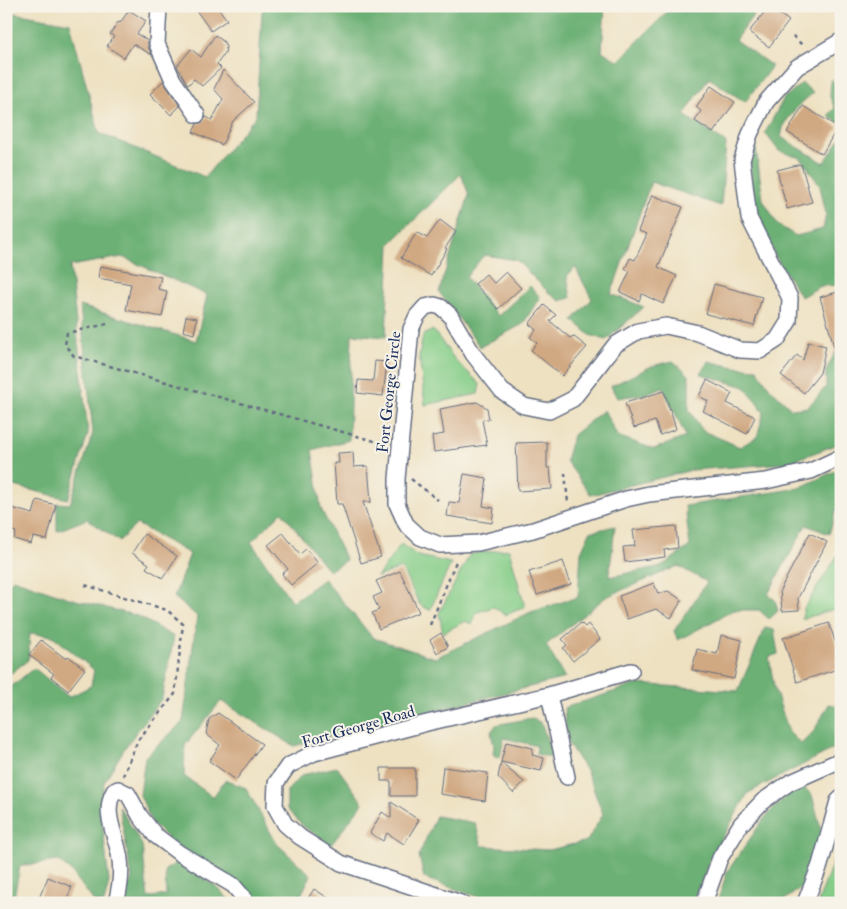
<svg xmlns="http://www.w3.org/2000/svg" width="847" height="909" viewBox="0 0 847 909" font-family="'IM FELL Double Pica',serif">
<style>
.green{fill:#85cd88;stroke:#507e73}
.forest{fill:#6cb074;stroke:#447069}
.building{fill:#d0a882}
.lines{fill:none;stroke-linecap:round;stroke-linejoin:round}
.street-casing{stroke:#656d81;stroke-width:18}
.path{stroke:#656d81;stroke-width:2.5;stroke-dasharray:4 4;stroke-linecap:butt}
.street{stroke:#fff;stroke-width:15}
.labels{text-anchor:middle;stroke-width:4;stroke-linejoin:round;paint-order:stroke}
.street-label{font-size:16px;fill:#1b2f5e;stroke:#f7f3e8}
</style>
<rect width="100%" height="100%" fill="#f7f3e8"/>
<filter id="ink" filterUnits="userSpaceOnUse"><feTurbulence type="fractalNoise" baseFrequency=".02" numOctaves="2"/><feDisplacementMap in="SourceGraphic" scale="10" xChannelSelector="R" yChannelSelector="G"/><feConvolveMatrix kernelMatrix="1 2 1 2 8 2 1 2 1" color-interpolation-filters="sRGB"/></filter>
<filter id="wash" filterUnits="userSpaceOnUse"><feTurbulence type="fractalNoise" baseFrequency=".0096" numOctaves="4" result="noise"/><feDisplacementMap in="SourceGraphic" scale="20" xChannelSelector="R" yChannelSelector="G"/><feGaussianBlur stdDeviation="1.12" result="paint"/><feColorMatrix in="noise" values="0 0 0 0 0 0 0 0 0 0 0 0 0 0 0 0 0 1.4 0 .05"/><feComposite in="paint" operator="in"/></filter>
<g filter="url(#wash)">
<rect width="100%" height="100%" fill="#eee1c1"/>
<path class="green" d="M433 330 456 361 480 384 478 394 425 405 419 356 423 335Z
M401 544 418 556 451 563 430 610 420 605 401 568 377 577Z
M509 549 525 607 505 615 494 607 477 612 472 624 465 621 443 633 439 613 470 554Z
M841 550V622L835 609 802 619 804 608Z
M841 828V903H818L835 856Z"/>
<path class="forest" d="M6 6 8 12 70 23 99 133 205 177 256 116 262 12 265 6H605L602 51 618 61 673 6H760L735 40 772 66 745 102 709 78 684 115 726 143 721 206 651 182 611 294 644 307 606 340 590 335 573 320 592 299 575 267 567 276 571 298 560 301 548 292 516 260 484 255 466 277 498 316 530 286 540 297 523 324 480 347 439 292 469 195 461 174 390 244 386 337 352 334 349 440 312 450 321 509 346 560 329 571 282 512 251 542 292 602 324 579 373 638 435 658 531 612 578 597 581 552 590 532 615 526 609 577 662 566 690 546 685 506 799 488 841 468V511L836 510 829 534 806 525 768 594 775 600 778 611 769 619 759 610H734L678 640 674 631 707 582 678 566 606 597 546 645 565 678 294 746 221 701 185 745 184 776 213 797 225 780 246 788 277 844 311 875 297 903H249L171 842 152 823 140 795 145 757 183 722 197 616 174 597 190 554 137 524 119 541 87 519 57 531V503L70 504 93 433 80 306 196 341 207 295 122 257 70 266 88 434 68 499 6 484V408L13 398 6 359Z
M831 79 841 89V124L828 116 835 108 830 97Z
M802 83 813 93 799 105 784 124 781 137 824 163 841 138V285L821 286 801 297C785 273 761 235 753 207 750 192 751 171 750 156L756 148 763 200 778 225 796 236 823 229 826 214 820 186 801 158 779 151 765 133 784 98Z
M841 349V443L787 463 692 470 591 495 566 461 573 435 604 410 617 436 654 449 686 437 663 387 645 394 617 398 611 386 652 366 673 361 689 375V410L703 431 740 447 757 437 764 412 745 387 701 374 708 361 734 367 757 369 770 388 792 409 808 407 826 387V371L836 351Z
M13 579 72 599 138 616 174 637 162 698 126 746 104 782 101 811 109 882 104 903H95L72 872 58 861 20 866 14 897 16 903H6V714L11 713 6 691 34 668 69 697 91 686 94 670 53 636 30 633 28 660 6 677V587Z
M765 628 774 630 778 654 769 657 774 687 789 732 801 744 814 731 829 704 841 707V729L837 747 748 793 711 858 693 903H495L424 878 419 855 436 816 475 823 482 846 549 850 587 841 603 814 587 772 567 742 564 708 637 684 738 691Z
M532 718 541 723 554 758 536 754 537 746 504 738 500 757 497 758 493 754 494 746 491 732 496 725Z
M337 767 363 803 331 845 304 827 287 809V791L302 775Z
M799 783 812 795 822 833 806 884 786 899 768 903H717L727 872 765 817Z
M119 806 142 845 148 898 166 895 165 870 178 862 217 887 232 903H122L132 878Z"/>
<g id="blocks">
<path class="building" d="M193 6H217L227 20 211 31Z
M769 6 789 21 769 47 749 32Z
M129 10 146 21 137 34 148 41V47L152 55 133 44 124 58 107 46 114 36 110 34 118 22 120 23Z
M215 35 224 42 226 47 225 53 217 64 221 68 202 86 194 79 188 85 177 66 191 49 201 57Z
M223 70 254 102 233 121 222 145 193 132 197 124 203 122 206 117 212 120 223 99 214 89Z
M163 81 180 106 171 115 150 94Z
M711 86 735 102 713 133 695 121 701 111 696 107Z
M803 106 838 127 822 154 787 132Z
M801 164 812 202 787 209 777 170Z
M652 195 683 207 658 267 677 276 663 304 642 294 639 301 620 292 630 271 625 269 630 258 635 260 647 234 638 231Z
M440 220 456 232 445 248 447 249 431 276 401 258 417 232 427 238Z
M100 266 161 277 158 289 167 291 162 317 126 310 131 284 98 278Z
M506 272 521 288 498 309 475 284 486 274 494 283Z
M714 284 762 297 754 326 706 314Z
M841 291V356L837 357 820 297Z
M544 305 556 315 550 321 570 338 573 336 587 347 562 376 531 350 537 343 530 337 536 330 529 324Z
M186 316 197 318 194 334 183 331Z
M808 342 826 346 820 373 804 393 781 375 797 355 803 360Z
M375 361 387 362 383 396 357 393 358 380 373 381Z
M707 380 732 393 727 403 755 417 747 434 703 411 708 401 699 396Z
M664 391 676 429 660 435 655 421 634 428 625 403Z
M477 402 487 408 489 419 482 420 487 445 434 452 432 436 444 434 440 409Z
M547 442V468H550L552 489 518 491 516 443Z
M353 452 354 467 368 466 371 502H363L381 557 361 563 342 504H337L334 463H339L338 453Z
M464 474 487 478 483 506 494 508 492 523 447 516 449 502 459 503Z
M37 500 56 505 47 540 33 537 31 544 14 539 16 532 6 529V515L8 507 33 514Z
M676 526 678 548 664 550 665 557 625 562 623 547 635 546 633 530Z
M283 533 300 554 306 549 318 563 291 585 282 574 288 569 268 545Z
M810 533 827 542 798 598 799 610 782 611 780 590Z
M144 534 177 556 163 578 146 568 149 564 132 553Z
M563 561 571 584 537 595 529 572Z
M400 571 419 612 379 629 372 613 379 610 373 597 382 593 376 581Z
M654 583 658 594 668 591 682 600 671 618 656 609 627 619 619 596Z
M581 623 585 627 588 624 600 639 573 661 563 648 567 645 562 639Z
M829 623 841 659V668L797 682 783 638Z
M441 633 448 647 437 653 430 640Z
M721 635 742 640 734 679 692 670 697 649 717 654Z
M41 640 66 659 68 656 85 669 68 691 51 677 54 674 29 655Z
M218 713 262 744 236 780 209 761 220 745 206 734 209 719Z
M506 742 533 748 532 755 544 758 541 771 501 762Z
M501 763 524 782 513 793 498 777Z
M443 767 488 773 485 801 440 794Z
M381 768H415V796H391V781H381Z
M391 802 419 820 404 844 387 833 383 841 370 833 382 812 391 818Z
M48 877 72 887 65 903H37Z
M314 889 336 903H305Z"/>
</g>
</g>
<g filter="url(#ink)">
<use href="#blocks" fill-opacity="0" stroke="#656d81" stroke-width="1"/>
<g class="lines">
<defs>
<path id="street" d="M159 6 157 44 173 80 197 115
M841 41 797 67 766 102 750 134 742 160 749 218 790 298 789 321 777 340 760 351 740 350 698 333 666 326 638 331 615 345 573 399 549 411 524 406 502 391 473 354 450 315 441 307 434 305 425 307 417 316 411 329 397 479V504L406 524 420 537 440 545 478 543 533 530 626 499 649 494 766 481 811 471 841 457
M549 695 567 777
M116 903C120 888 122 875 120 860 118 837 101 814 114 791L118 789 128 794 140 816 155 835 179 853 233 885 244 898V903
M461 903 341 863 300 837 285 824 275 806 276 783 288 766 314 753 427 723 549 695 631 671
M704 903 720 858 741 824 763 801 789 783 841 760
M805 903 820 865 838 801 841 798"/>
</defs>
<use href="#street" class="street-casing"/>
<path class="path" d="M793 36 804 47
M107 324 67 333 65 345 74 356 385 444
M565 473 568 503
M411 479 438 500
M85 585 167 610 183 624 175 694 138 740 123 776
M430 625 457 559"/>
<use href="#street" class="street"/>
</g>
</g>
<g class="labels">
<g class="street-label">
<text transform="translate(388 392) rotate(-84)" y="6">Fort George Circle</text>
<text transform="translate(358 726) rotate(-16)" y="6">Fort George Road</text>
</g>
</g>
<rect width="847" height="909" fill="none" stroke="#f7f3e8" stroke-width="25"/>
</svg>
